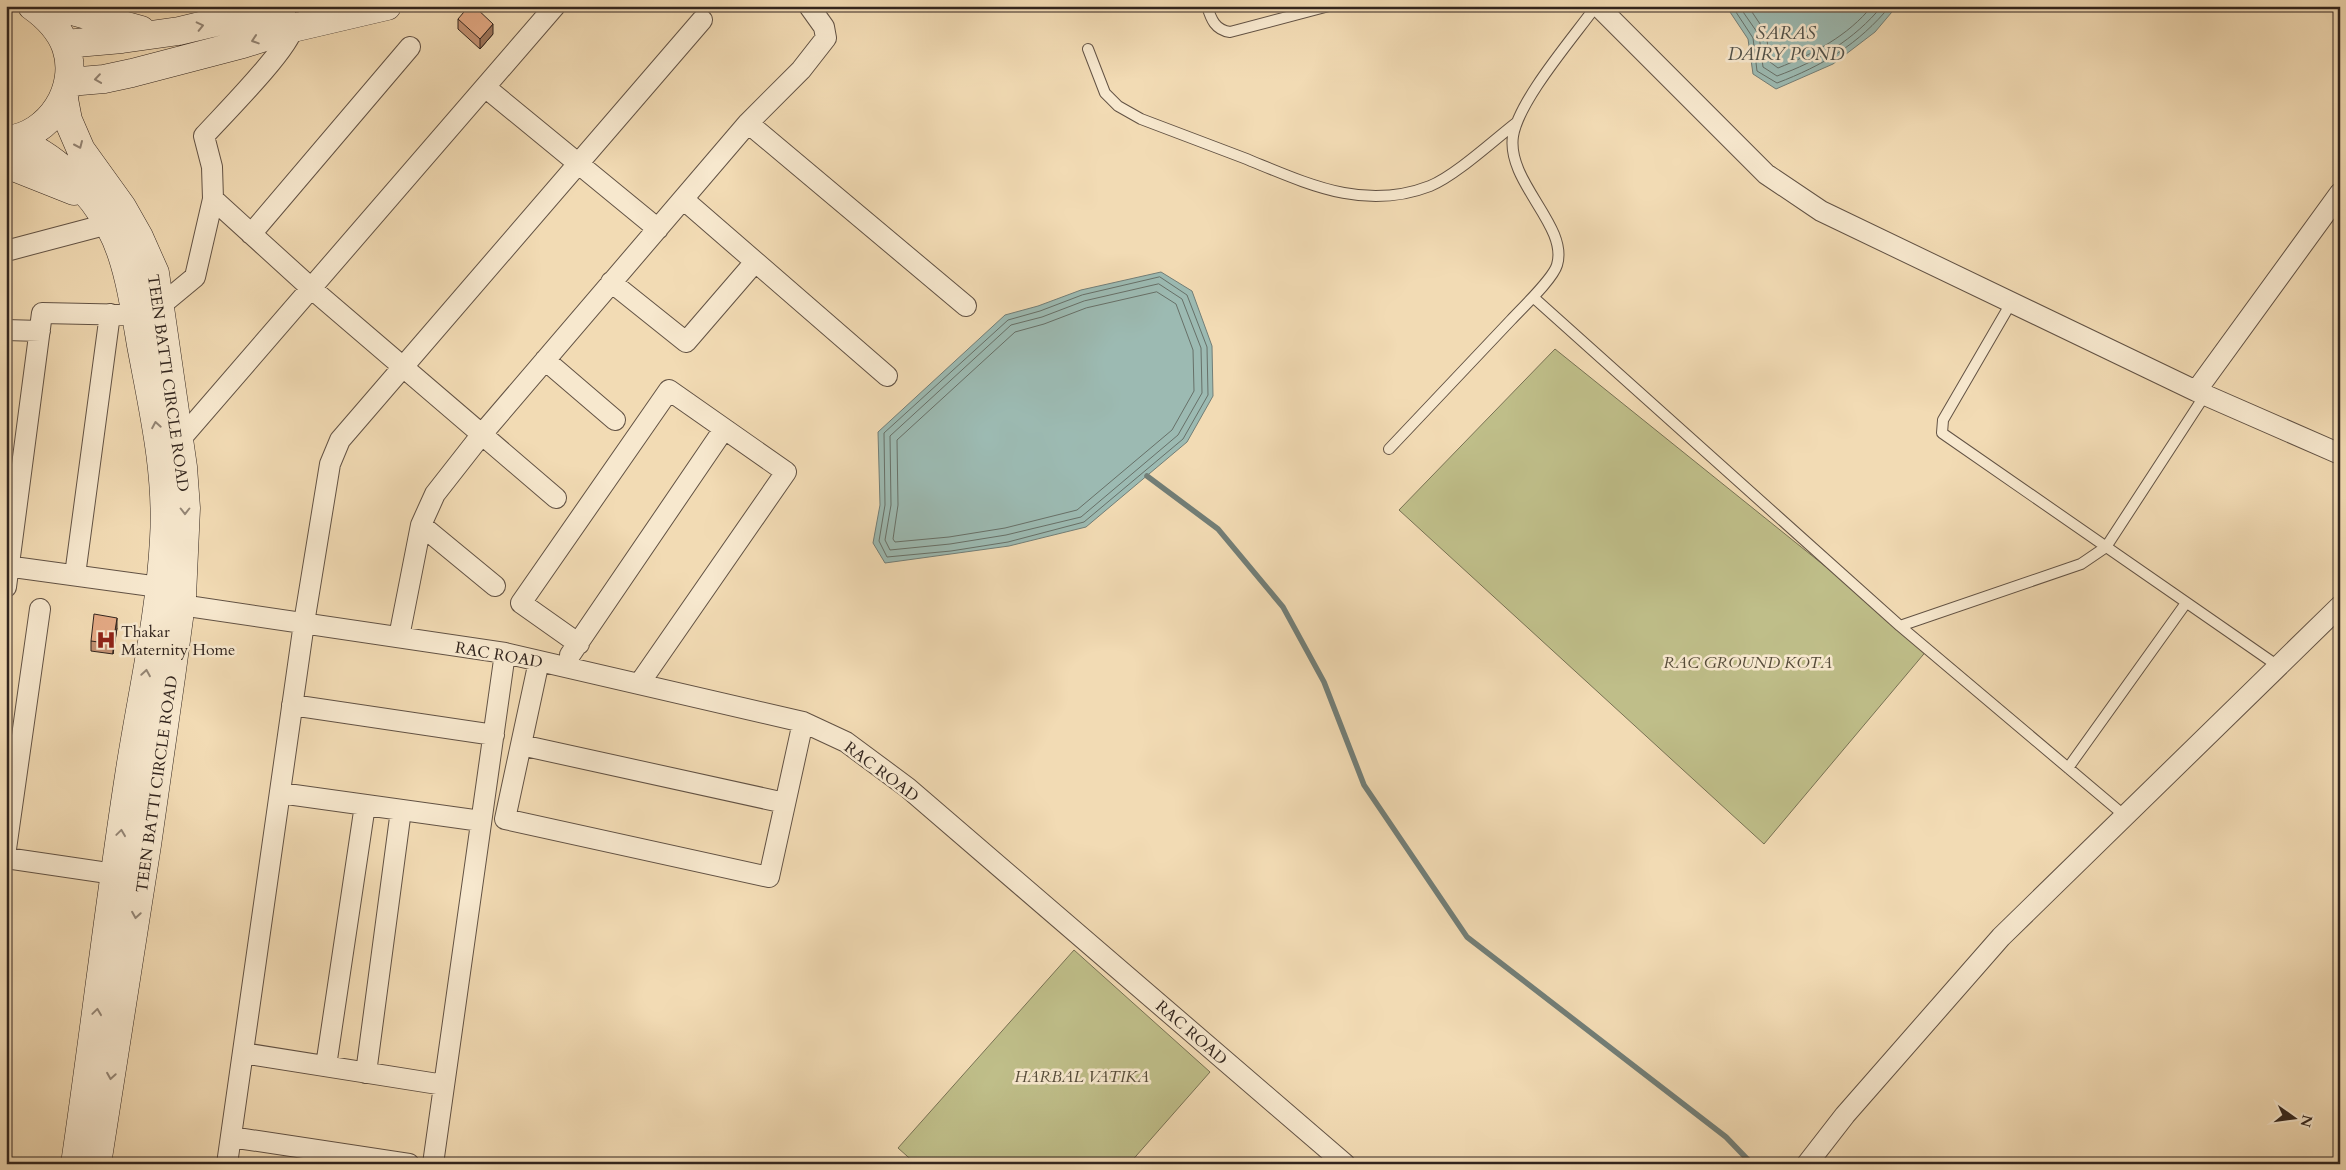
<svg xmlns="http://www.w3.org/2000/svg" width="2346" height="1170" viewBox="0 0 2346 1170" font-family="Cardo,serif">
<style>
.green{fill:#bfbe89;stroke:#787254}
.water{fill:#9cbab2;stroke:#727e77}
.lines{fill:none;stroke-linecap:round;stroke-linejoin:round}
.shore{stroke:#677068;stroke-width:1}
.stream{stroke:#727e77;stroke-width:5.5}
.lane-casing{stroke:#625244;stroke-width:12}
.street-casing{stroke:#625244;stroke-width:22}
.secondary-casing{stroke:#32251e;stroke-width:29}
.lane{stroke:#f7e8ce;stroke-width:10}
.street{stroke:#f7e8ce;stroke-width:20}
.secondary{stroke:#f7e8ce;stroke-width:28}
.wall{fill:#c39172;stroke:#32251e}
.shaded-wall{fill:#9f765c;stroke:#32251e}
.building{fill:#e3a984;stroke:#32251e}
.oneway{stroke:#948676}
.labels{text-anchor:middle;stroke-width:5;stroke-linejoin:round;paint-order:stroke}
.street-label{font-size:16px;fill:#32251e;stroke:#f7e8ce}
.poi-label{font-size:16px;fill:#32251e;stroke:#f7e8ce;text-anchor:start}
.park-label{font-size:16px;font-style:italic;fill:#554b39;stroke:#f7e8ce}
.water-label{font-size:18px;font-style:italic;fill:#52524a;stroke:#f7e8ce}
</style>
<rect width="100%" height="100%" fill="#f2dbb4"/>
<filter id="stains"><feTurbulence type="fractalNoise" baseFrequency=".004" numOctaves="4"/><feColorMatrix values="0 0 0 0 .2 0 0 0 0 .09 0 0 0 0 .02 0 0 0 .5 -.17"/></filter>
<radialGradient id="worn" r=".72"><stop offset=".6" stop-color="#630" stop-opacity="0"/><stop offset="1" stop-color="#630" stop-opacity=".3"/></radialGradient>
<path class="green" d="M1555 349 1928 649 1764 844 1399 510Z
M1074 950 1210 1072 1129 1164H916L898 1148Z"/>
<path class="water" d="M1726 6H1897L1875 32 1833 64 1776 89 1753 74 1748 39Z
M1161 272 1192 291 1212 346 1213 396 1187 442 1086 527 1009 546 885 563 873 543 880 505 878 432 1005 315 1038 306 1081 290Z"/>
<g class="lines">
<path class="shore" d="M1732 6 1753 38 1757 71 1777 83C1822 66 1859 44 1890 6
M1739 6 1759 35 1763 67 1777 76C1818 61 1854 40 1882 6
M1748 6 1766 33 1770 62 1778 68C1813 54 1848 36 1872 6
M1160 277 1187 295 1207 347 1208 395 1183 439 1084 522 1008 542 951 551 887 557 879 541 885 505 884 433 1008 320 1040 311 1082 295Z
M1159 284 1182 299 1201 348 1202 393 1178 435 1081 517 1006 535 950 544 890 550 885 540 891 505 890 436 1011 325 1042 317 1084 301Z
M1157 292 1176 304 1193 350 1194 391 1172 430 1077 510 1005 528 949 537 895 542 893 539 898 505 897 440 1015 332 1044 324 1086 308Z"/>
<path class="stream" d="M1147 476 1218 529 1283 607 1324 682 1364 785 1467 937 1726 1137 1752 1164"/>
<defs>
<path id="lane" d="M1207 6C1211 19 1215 30 1230 32L1329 6
M1088 49 1105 93 1118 106 1141 119C1175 132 1210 145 1244 158 1306 183 1363 212 1430 186 1455 176 1494 140 1516 123
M1533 297 1900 626 2125 816
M2011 303 1943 420 1942 433 2278 666
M1389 449C1430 406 1470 363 1511 320 1522 308 1553 279 1557 265 1569 226 1506 182 1513 136 1519 100 1573 38 1596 6
M1900 626 2081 564 2106 547 2205 395
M2068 768 2186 603"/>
<path id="street" d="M1598 6 1766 174 1821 211 2196 391 2340 454
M485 87 658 229
M748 123 966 306
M213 199 312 289 556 498
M683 199 887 376
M251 234 410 47
M6 251 108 224
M611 282 686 342 755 262
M160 306 195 277 213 199 212 167 204 136C223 115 288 50 293 28
M6 330 40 331
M545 360 615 420
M2196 391 2340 193
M172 449 555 6
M421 525 495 586
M6 566 159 587
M75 575 110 314
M6 587 42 313 136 315
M181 605 505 653 803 722 846 742 908 788 1345 1164
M399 637 421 525 435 494 482 434 748 123 801 70 826 38 824 27 809 6
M579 644 521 603 669 390 786 472 639 684
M570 655 724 429
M539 661 505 819 769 877 803 722
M292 705 494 735
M521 745 785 803
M280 793 481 821
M6 849 40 609
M6 858 128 876
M243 1053 444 1085
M326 1066 365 805
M366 1073 401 810
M231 1137 409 1164
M227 1164 304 623 330 464 340 440 702 20
M433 1164 505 653
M1807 1164 1845 1115 2001 937 2340 606"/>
<path id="secondary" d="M54 6 141 30
M65 44 122 39 179 31 283 6
M69 82 104 79 132 73 243 44 293 28 387 6
M64 99 68 120 81 150 122 207 139 237 155 273 183 467 186 508 182 596 171 677 147 845 97 1164
M6 140C50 136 80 88 66 47 60 30 46 16 32 6
M13 140C53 153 92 192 111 229 128 260 135 310 141 345 153 409 168 473 164 539 160 618 141 697 129 776 109 905 94 1035 75 1164
M6 164 74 191"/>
</defs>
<use href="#lane" class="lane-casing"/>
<use href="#street" class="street-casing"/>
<use href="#secondary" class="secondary-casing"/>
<use href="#lane" class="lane"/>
<use href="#street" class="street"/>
<use href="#secondary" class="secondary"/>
</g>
<path class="wall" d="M458 19 493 34 480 49 458 29Z
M117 628 113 654 91 651V641Z"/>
<path class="shaded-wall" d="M493 24V34L480 49V39Z
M117 618V628L113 654V644Z"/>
<path class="building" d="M469 6H474L493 24 480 39 458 19Z
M94 614 117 618 113 644 91 641Z"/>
<defs><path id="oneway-chevron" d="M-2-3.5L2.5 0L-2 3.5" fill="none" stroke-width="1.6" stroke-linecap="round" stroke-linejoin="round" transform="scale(1.25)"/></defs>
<g class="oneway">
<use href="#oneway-chevron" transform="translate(200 26) rotate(-13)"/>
<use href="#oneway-chevron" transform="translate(255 40) rotate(162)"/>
<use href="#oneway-chevron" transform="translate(98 79) rotate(172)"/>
<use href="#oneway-chevron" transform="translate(79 145) rotate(66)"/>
<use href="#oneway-chevron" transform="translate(156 425) rotate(-100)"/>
<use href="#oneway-chevron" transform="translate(185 511) rotate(90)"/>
<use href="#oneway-chevron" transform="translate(146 673) rotate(-81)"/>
<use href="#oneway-chevron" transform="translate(121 833) rotate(-82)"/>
<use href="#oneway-chevron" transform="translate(136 915) rotate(99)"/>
<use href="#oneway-chevron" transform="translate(97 1012) rotate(-82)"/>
<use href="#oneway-chevron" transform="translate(111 1076) rotate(99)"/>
</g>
<defs>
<symbol id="hospital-bare" viewBox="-9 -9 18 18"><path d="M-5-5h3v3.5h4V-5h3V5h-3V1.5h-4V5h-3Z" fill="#8f2418" stroke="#f7e8ce" stroke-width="2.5" paint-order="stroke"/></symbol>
</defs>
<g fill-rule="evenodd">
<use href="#hospital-bare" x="92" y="626" width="28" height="28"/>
</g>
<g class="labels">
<g class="street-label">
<text transform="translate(169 383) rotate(82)" y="6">TEEN BATTI CIRCLE ROAD</text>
<text transform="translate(499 654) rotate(10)" y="6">RAC ROAD</text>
<text transform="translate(882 771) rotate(37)" y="6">RAC ROAD</text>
<text transform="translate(156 784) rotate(-82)" y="6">TEEN BATTI CIRCLE ROAD</text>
<text transform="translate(1192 1032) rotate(41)" y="6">RAC ROAD</text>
</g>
<g class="poi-label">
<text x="121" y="637">Thakar<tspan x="121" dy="18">Maternity Home</tspan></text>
</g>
<g class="park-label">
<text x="1748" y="668">RAC GROUND KOTA</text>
<text x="1082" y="1082">HARBAL VATIKA</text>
</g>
<g class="water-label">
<text x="1786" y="39">SARAS<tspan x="1786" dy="21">DAIRY POND</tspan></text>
</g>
</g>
<rect width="2346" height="1170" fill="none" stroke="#f2dbb4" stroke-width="25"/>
<rect x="8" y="8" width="2331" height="1155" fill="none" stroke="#32251e" stroke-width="2.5"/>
<rect x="12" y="12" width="2321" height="1145" fill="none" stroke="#32251e"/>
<g transform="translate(2294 1118) rotate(104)" stroke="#f7e8ce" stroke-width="4" paint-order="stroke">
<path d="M0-4L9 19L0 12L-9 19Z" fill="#32251e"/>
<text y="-8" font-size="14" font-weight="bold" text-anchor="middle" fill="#32251e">N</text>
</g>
<rect width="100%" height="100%" filter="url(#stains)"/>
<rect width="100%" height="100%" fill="url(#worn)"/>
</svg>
